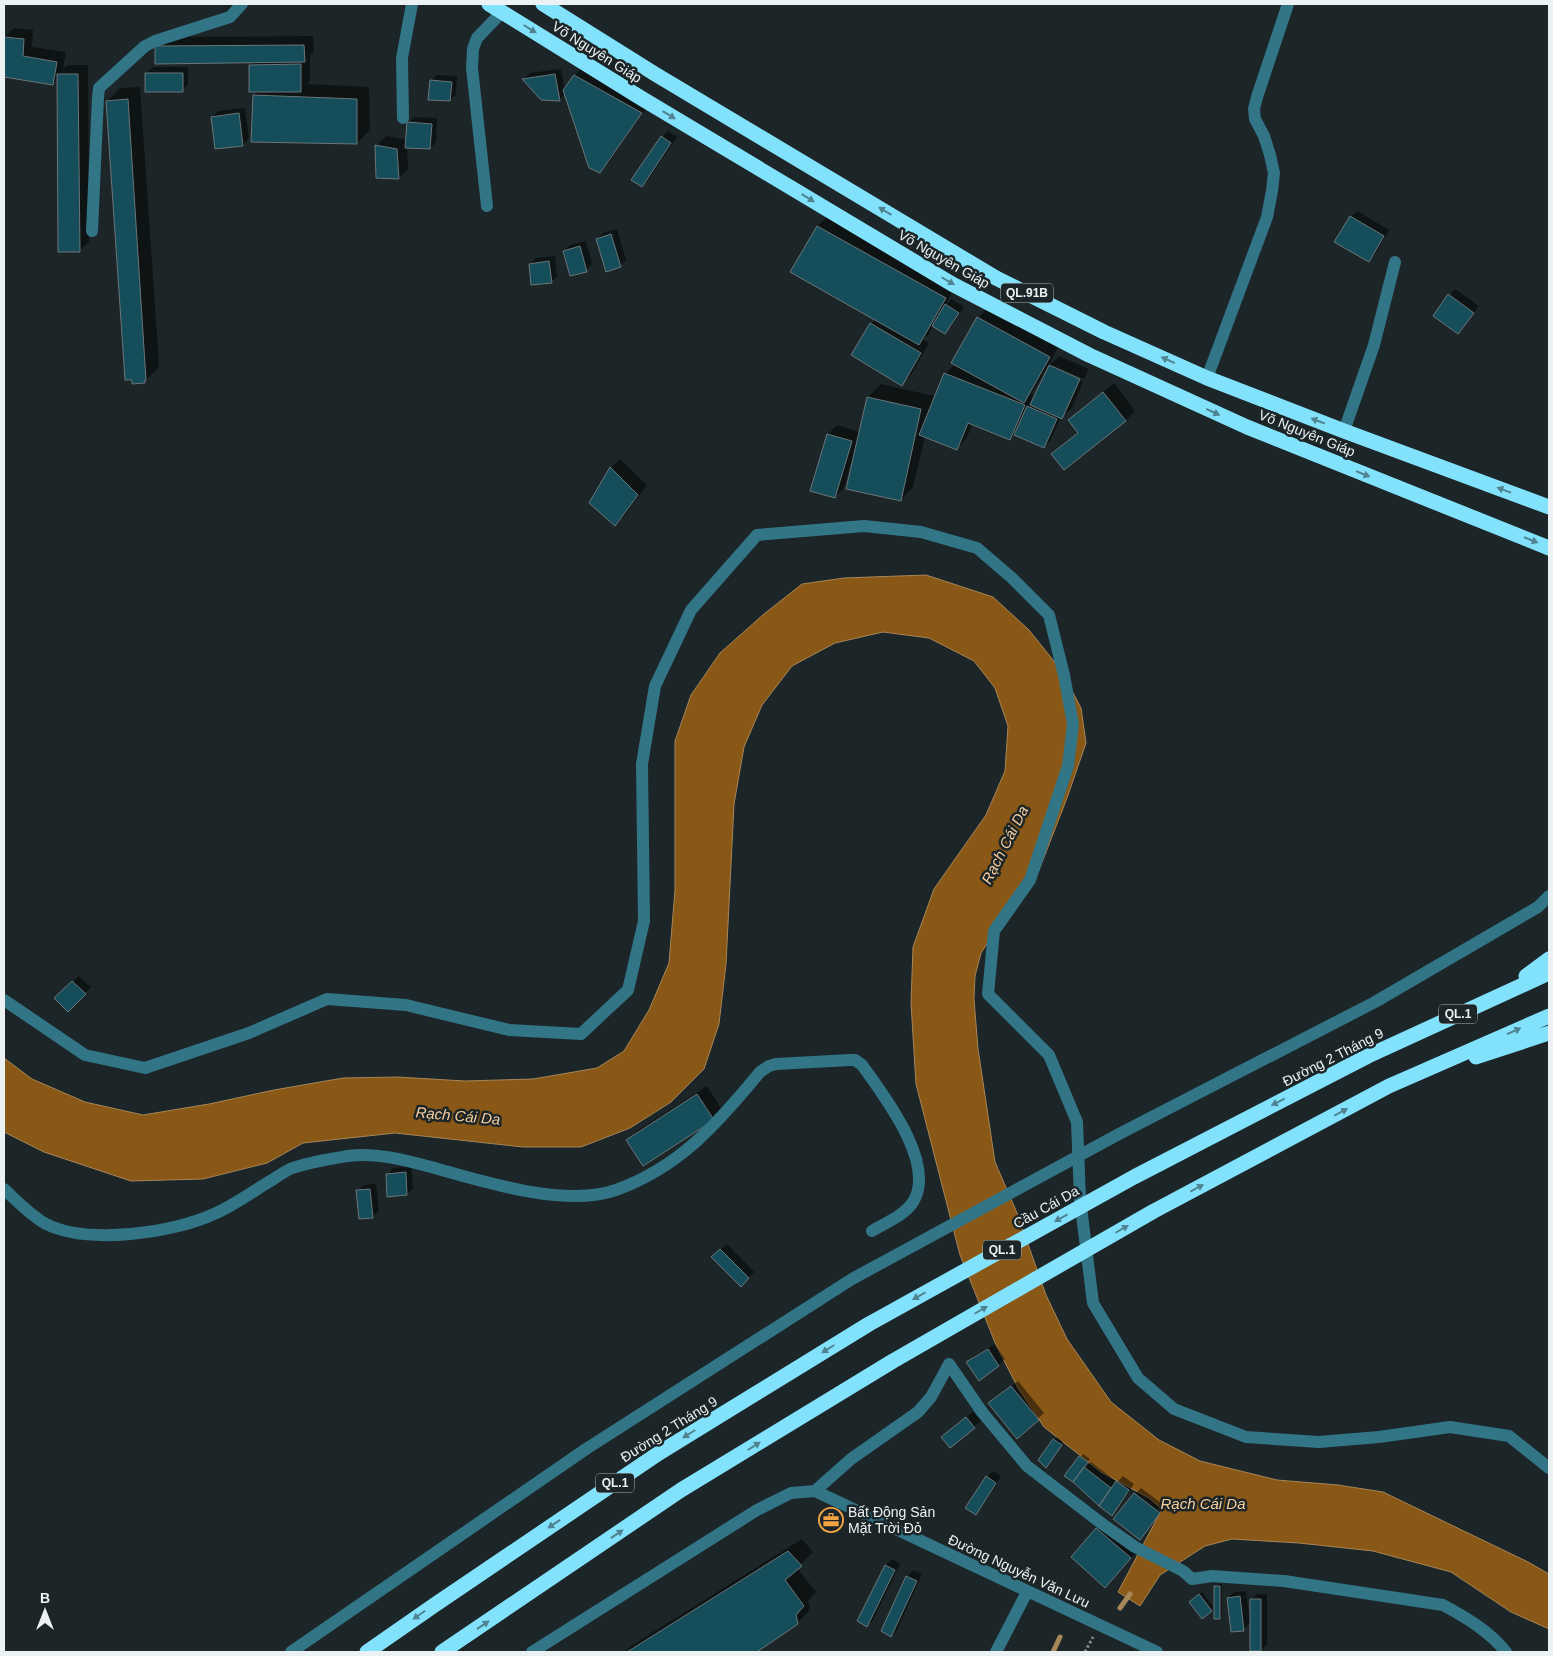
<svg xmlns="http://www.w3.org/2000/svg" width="1553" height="1656" viewBox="0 0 1553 1656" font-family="Helvetica,sans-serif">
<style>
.water{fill:#895816;stroke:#a78659}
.shadow{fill:#0007;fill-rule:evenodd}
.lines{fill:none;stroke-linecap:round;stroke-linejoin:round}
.stream{stroke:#a78659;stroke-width:5}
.building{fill:#154d5a;stroke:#6b7679}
.path{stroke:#868d8f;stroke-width:3;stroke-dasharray:2.5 2.5;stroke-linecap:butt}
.minor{stroke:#327587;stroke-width:12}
.highway{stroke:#82e1fb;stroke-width:15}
.oneway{fill:#4f8391}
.labels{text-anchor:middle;stroke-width:5;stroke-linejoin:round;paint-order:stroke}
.shield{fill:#1c2527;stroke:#aeb4b6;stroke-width:1}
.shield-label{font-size:12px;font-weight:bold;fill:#ecf2f4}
.street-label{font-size:14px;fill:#ecf2f4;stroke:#1c2527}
.poi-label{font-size:14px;fill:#ecf2f4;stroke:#1c2527;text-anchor:start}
.water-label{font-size:15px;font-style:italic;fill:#f9ce9f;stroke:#1c2527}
</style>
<rect width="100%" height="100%" fill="#1c2527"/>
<path class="water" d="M926 575 993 597 1029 630 1061 670 1081 708 1086 743 1067 798 1039 870 1013 904 981 953 975 976 974 999 978 1049 995 1162 1017 1213 1046 1295 1067 1339 1111 1402 1159 1440 1200 1461 1277 1480 1338 1485 1383 1492 1528 1562 1549 1574V1629L1511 1612 1451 1572 1373 1551 1299 1543 1232 1539 1205 1546 1160 1575 1140 1606 1118 1592 1162 1509 1149 1498 1101 1472 1044 1427 1018 1388 996 1345 960 1255 916 1084 911 1003 913 947 934 889 986 815 1005 771 1008 726 995 688 974 661 929 638 883 632 835 643 792 666 762 705 744 747 734 804 726 964 719 1024 704 1069 671 1102 630 1128 581 1147H523L395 1133 303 1143 267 1163 203 1179 131 1181 44 1152 4 1132V1058L32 1079 85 1102 143 1115 209 1104 274 1090 343 1078 397 1077 465 1081 533 1079 597 1068 624 1051 649 1010 669 963 675 890V741L691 695 720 653 764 614 802 584 844 578Z"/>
<path class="shadow" d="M14 28 33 30 32 47 66 52 63 69 68 65H88L89 242 79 251 58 78 53 84 4 76V38Z
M313 36 314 51 310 55V81L307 84 369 87 370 130 357 143 254 95 258 91 250 66 254 61 156 47 166 37Z
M584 66 650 103 609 162 600 171 565 94 560 99H541L524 79 530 73 561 69 565 89 574 76Z
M153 67H188V84L182 91 146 73Z
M437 75 457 76 456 94 450 100 431 81Z
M140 87 159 365 157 369 144 382 108 101 120 88Z
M245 108 249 138 243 145 216 148 212 117 218 111Z
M414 117 437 118 436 142 430 148 407 147 408 169 399 178 378 176 376 146 386 136 407 140 408 123Z
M668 131 677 137 648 180 642 186 662 137Z
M1357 211 1389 230 1375 254 1369 261 1351 217Z
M827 217 954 288 945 306 952 299 964 307 951 327 945 333 933 325 929 334 923 339 929 343 911 375 901 384 871 324 876 319 818 226Z
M617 229 626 260 620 266 597 239 603 233Z
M586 241 592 264 586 270 564 251 570 245Z
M555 256 557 276 551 282 530 264 536 258Z
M1455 289 1479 306 1458 332 1449 295Z
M987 308 1058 347 1048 367 1059 356 1089 369 1084 379 1052 365V368L1083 382 1072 408 1062 417H1061L1050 441 1044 447 1015 434 1010 438 973 424 966 439 957 449 925 436 913 487 901 500 851 462 844 488 834 497 828 434 837 425 860 432 868 397 881 384 934 396 932 402H934L945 374 955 364 978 318ZM1045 371 1047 372 1034 400 1029 405 1033 395 1031 394Z
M1114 383 1135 411 1126 420 1064 468 1053 454 1079 432 1070 420 1079 410Z
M620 459 647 485 625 515 615 525 611 468Z
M79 976 91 987 68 1010 56 998Z
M707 1086 722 1110 713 1119 627 1140 637 1131Z
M411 1167 413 1188 407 1194 387 1175 393 1168Z
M376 1184 379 1211 372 1217 358 1191 364 1185Z
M727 1244 754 1272 741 1285 713 1257Z
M995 1344 1005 1359 998 1365 968 1363 974 1356Z
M1018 1381 1044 1413 1017 1437 989 1403Z
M973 1412 981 1421 951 1446 949 1431Z
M1057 1437 1063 1442 1049 1463 1039 1460Z
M1083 1454 1090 1459 1084 1467 1085 1468 1091 1462 1117 1482 1123 1476 1134 1484 1118 1508 1112 1514 1065 1476Z
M993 1471 1001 1476 982 1507 976 1513 987 1477Z
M1141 1488 1165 1506 1145 1532 1135 1494Z
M1107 1519 1140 1548 1115 1576 1072 1557Z
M802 1539 813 1552 797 1568 816 1592 808 1601 810 1610 797 1623 755 1652H625L631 1646Z
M892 1559 900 1564 873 1620 867 1626 886 1565Z
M913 1570 922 1574 897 1630 891 1636 907 1577Z
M1218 1584H1222V1615L1220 1618 1215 1586Z
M1246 1591 1250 1622H1251L1243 1630 1228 1598 1234 1592Z
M1202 1592 1214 1608 1203 1617 1193 1599Z
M1257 1594H1267V1644L1261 1650 1251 1600Z"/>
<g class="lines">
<path class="stream" d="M1120 1608 1130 1594
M1053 1652 1060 1637"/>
</g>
<path class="building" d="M4 37 24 39 23 56 57 62 53 85 4 77Z
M304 45 305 62 155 64V46Z
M301 64V92H249V65Z
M145 73H183V92H145Z
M57 74H78L80 252H58Z
M555 74 560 101 541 100 522 79Z
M574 75 642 113 600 173 589 168 563 90Z
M430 80 452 82 450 101 428 100Z
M253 95 357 99V144L251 142Z
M128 99 146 380H145V383L132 384V380H125L106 101Z
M239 113 243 146 215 149 211 117Z
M407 122 432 124 430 149 405 148Z
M661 136 671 143 642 187 631 180Z
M375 145 397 149 399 179 376 178Z
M1350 216 1384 236 1369 262 1334 242Z
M817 226 946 298 919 345 790 272Z
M611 234 621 267 606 272 596 239Z
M580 246 587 272 570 276 563 251Z
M549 261 552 283 531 285 529 264Z
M1448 294 1474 313 1458 334 1433 316Z
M945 304 959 313 945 334 932 326Z
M977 317 1050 357 1024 403 951 363Z
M870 323 921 353 902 386 851 355Z
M1049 365 1080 379 1062 419 1030 405Z
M944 373 1025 405 1010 440 968 423 957 450 919 435Z
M1103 392 1126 421 1064 470 1051 454 1078 433 1068 420Z
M867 397 921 409 901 501 846 489Z
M1027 406 1057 419 1044 448 1014 435Z
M827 434 852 441 835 498 810 491Z
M610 467 638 495 615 526 589 503Z
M72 981 86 994 68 1012 54 998Z
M697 1094 714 1120 643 1166 626 1140Z
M406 1172 407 1195 387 1197 386 1174Z
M370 1189 373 1218 359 1219 356 1190Z
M720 1249 749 1278 741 1287 711 1257Z
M988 1349 999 1366 979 1381 966 1362Z
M1011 1386 1039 1420 1017 1439 988 1403Z
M966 1417 975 1428 950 1448 941 1437Z
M1053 1439 1062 1445 1046 1468 1038 1460Z
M1079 1456 1088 1462 1073 1482 1064 1476Z
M1084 1467 1111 1488 1099 1506 1073 1482Z
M986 1476 996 1483 976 1515 965 1508Z
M1116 1481 1129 1490 1112 1516 1099 1506Z
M1134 1493 1160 1513 1140 1540 1113 1519Z
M1096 1528 1131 1558 1105 1588 1071 1557Z
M788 1551 802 1566 785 1580 804 1606 796 1615 798 1624 757 1652H627Z
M885 1565 895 1570 867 1627 857 1621Z
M906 1576 917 1581 891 1637 881 1631Z
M1214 1586H1220V1619H1214Z
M1199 1594 1212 1611 1202 1619 1189 1602Z
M1240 1596 1244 1631 1231 1632 1227 1598Z
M1250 1599H1261V1651H1250Z"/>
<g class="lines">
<path class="path" d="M1085 1652 1093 1637"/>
<path class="minor" d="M403 118 402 58 412 4
M487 206 472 68 473 49 477 38 502 12
M92 231 98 97 99 88 145 46 155 41 230 17 242 4
M1207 378 1267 217 1272 191 1274 173 1270 155 1264 136 1255 119 1254 109 1257 97 1288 4
M1344 431 1374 345 1395 262
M4 1000 85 1055 145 1068 249 1033 327 999 406 1005 509 1030 581 1034 628 990 644 921 642 764 655 686 691 610 757 535 864 526 921 532 977 548 1012 578 1049 615 1064 675 1073 724 1068 766 1030 880 994 931 988 994 1049 1055 1077 1122 1080 1199 1093 1303 1138 1378 1174 1409 1246 1437 1319 1442 1379 1437 1450 1427 1509 1436 1549 1468
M4 1189C17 1201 30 1215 46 1224 88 1245 173 1233 214 1214 235 1205 253 1191 272 1180 278 1176 284 1172 290 1169 308 1162 329 1159 348 1156 375 1152 405 1160 431 1167 482 1181 564 1208 616 1190 680 1167 718 1123 760 1072L769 1066 776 1064 850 1060H855L862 1065C884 1096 937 1164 913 1202 905 1215 885 1223 872 1231
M815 1491 1157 1652
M291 1652 586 1449 852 1279 1119 1134 1375 1002 1538 907 1549 896
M532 1652 757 1510 791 1493 815 1491 851 1459 918 1412 931 1397 949 1364 982 1412 1027 1466 1101 1523 1135 1547 1183 1571 1192 1579 1212 1576 1284 1581 1443 1605C1467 1618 1489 1631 1506 1652
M996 1652 1027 1592"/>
<path class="highway" d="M489 4 641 98 952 284 1089 355 1247 427 1549 548
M543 4 655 74 996 278 1104 332 1207 378 1344 431 1549 507
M1526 976 1549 959
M1476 1057 1549 1033
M367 1652 436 1604 659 1453 869 1324 1134 1177 1368 1056 1549 973
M442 1652 681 1490 893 1361 1154 1211 1389 1086 1549 1016"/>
</g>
<defs><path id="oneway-solid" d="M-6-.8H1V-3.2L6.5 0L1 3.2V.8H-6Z" transform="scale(1.25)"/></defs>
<g class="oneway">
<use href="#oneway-solid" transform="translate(530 29) rotate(32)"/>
<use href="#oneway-solid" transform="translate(669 115) rotate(31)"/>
<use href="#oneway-solid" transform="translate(808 198) rotate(31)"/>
<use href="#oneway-solid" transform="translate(885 211) rotate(-149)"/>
<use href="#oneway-solid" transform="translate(948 281) rotate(30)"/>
<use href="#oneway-solid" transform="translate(1168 360) rotate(-156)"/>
<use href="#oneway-solid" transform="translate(1213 412) rotate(25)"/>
<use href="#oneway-solid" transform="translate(1318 421) rotate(-159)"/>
<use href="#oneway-solid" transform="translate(1363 474) rotate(22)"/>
<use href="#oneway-solid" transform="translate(1504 490) rotate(-160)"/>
<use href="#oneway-solid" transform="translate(1531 540) rotate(22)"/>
<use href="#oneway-solid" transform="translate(1514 1031) rotate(-24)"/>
<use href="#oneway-solid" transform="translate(1278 1102) rotate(153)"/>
<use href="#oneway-solid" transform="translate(1341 1112) rotate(-28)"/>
<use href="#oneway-solid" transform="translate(1197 1188) rotate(-28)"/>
<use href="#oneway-solid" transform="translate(1061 1218) rotate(151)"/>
<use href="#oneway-solid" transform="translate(1122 1229) rotate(-30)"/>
<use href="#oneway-solid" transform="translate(919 1296) rotate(151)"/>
<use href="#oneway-solid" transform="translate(981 1310) rotate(-30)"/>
<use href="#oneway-solid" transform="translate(828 1349) rotate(148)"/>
<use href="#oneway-solid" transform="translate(689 1434) rotate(148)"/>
<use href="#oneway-solid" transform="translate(754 1446) rotate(-32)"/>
<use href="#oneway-solid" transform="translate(554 1524) rotate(146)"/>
<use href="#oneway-solid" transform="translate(617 1534) rotate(-34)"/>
<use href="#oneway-solid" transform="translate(419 1615) rotate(145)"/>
<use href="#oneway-solid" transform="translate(483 1625) rotate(-34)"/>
</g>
<defs>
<symbol id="office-ring" viewBox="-11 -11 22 22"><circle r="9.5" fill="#1c2527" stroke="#f2a542" stroke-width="1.5"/><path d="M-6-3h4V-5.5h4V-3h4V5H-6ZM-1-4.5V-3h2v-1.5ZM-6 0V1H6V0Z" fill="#f2a542"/></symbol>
</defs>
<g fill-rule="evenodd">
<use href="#office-ring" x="817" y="1506" width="28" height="28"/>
</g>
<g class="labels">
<g class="shield">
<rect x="1001" y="283.5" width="52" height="19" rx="4"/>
<rect x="1439" y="1004.5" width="38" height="19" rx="4"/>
<rect x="983" y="1240.5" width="38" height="19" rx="4"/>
<rect x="596" y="1473.5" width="38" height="19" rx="4"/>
</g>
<g class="shield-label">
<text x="1027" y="297">QL.91B</text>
<text x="1458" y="1018">QL.1</text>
<text x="1002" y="1254">QL.1</text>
<text x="615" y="1487">QL.1</text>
</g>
<g class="street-label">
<text transform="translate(597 52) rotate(32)" y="5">Võ Nguyên Giáp</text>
<text transform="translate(944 259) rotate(30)" y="5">Võ Nguyên Giáp</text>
<text transform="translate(1307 433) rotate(22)" y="5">Võ Nguyên Giáp</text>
<text transform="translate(1333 1057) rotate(-27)" y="5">Đường 2 Tháng 9</text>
<text transform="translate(1046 1207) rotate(-29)" y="5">Cầu Cái Da</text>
<text transform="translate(669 1429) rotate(-32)" y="5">Đường 2 Tháng 9</text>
<text transform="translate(1019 1571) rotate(25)" y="5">Đường Nguyễn Văn Lưu</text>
</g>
<g class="poi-label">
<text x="848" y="1517">Bất Động Sản<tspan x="848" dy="16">Mặt Trời Đỏ</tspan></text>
</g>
<g class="water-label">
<text transform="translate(1005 845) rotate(-63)" y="5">Rạch Cái Da</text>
<text transform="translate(458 1116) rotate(5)" y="5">Rạch Cái Da</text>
<text x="1203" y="1509">Rạch Cái Da</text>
</g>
</g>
<rect width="1553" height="1656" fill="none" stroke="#ecf2f4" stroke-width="10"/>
<g transform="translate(45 1611)" stroke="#1c2527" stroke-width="4" paint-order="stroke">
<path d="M0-4L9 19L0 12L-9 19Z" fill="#ecf2f4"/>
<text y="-8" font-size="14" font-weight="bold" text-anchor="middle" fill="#ecf2f4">B</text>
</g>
</svg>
